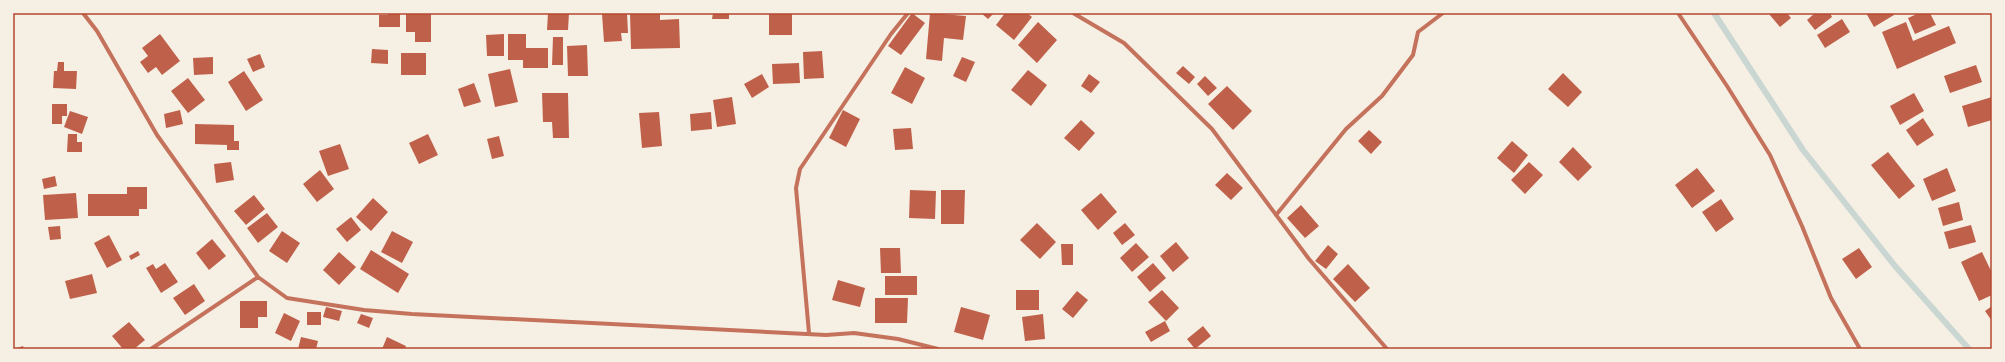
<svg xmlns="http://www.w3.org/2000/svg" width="2005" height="362" viewBox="0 0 2005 362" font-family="Montserrat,sans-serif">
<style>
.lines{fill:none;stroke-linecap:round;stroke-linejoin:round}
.stream{stroke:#c9d6d2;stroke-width:6}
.building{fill:#bf614a}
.minor{stroke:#c5725c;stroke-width:4}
.neatline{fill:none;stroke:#b5482f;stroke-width:1.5}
</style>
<rect width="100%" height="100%" fill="#f6efe4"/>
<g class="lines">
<path class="stream" d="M1714 13 1803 150 1895 266 1969 349"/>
</g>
<path class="building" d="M388 13H400V27H379V15H388Z
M548 13H569L568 30H547Z
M627 13 628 33H621L622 41 604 42 602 14Z
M630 13H660V20L679 19 680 48 631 49Z
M713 13H729V19H712Z
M769 13H792V35H769Z
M912 13 925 23 901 55 888 46Z
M930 13 966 16 963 40 944 38 942 61 926 59Z
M981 13H994L988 19Z
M1005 13H1027L1032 17 1014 40 996 25Z
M1771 13H1787L1791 18 1780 27 1769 14Z
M1815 13H1830L1832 17 1815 30 1807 20Z
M1866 13H1893L1894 15 1874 27Z
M1919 13H1930L1936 25 1915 34 1908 18Z
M406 14H431V42H415V32H406Z
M1842 19 1850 32 1825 48 1817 35Z
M1038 22 1057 40 1037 63 1018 45Z
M1906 22 1913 41 1949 26 1956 43 1897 69 1882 32Z
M160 34 180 61 162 75 156 67 148 73 140 62 148 56 142 48Z
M504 34V56H487L486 35Z
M508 34H526V48H548V68H523V60H508Z
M553 37H563V65H552Z
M587 45 588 76H568L567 46Z
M372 49 388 50V64L371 63Z
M822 51 824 78 804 79 803 52Z
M401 53H426V75H401Z
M260 54 265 67 253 72 247 59Z
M213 57V74L194 75 193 58Z
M962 57 975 62 966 82 953 76Z
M58 62H64V71H77L76 89 53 88 54 71H57Z
M799 63 800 83 773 84 772 64Z
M1976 65 1982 82 1950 93 1944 76Z
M1183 66 1195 77 1189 84 1176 73Z
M905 67 925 78 912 104 891 93Z
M510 69 518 102 495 107 488 74Z
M1028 70 1047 85 1031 106 1011 90Z
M244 71 263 100 246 111 228 82Z
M1563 73 1582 92 1568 107 1548 89Z
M762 74 769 87 752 98 744 84Z
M1089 74 1100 82 1091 93 1081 86Z
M1205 76 1217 88 1208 96 1197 84Z
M188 78 205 100 188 113 171 91Z
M474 83 481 102 464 107 458 89Z
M1227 86 1252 111 1233 130 1208 104Z
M542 93H568L569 138H553L552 122H543Z
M1914 93 1924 111 1900 125 1890 106Z
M732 97 736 124 717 127 713 100Z
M1992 97V120L1968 127 1962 106Z
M52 104H67V116H62V124H52Z
M180 110 183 124 166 128 164 114Z
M843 110 860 119 846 147 829 138Z
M70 111 88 117 82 134 64 127Z
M659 112 662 146 642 148 639 113Z
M711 112 712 129 691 131 690 114Z
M1923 118 1934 135 1917 146 1906 130Z
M1081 120 1095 133 1079 151 1064 138Z
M195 124 234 125V141H239V150H227V145L195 144Z
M911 128 913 149 895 150 893 129Z
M1369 130 1382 142 1371 154 1358 141Z
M68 134H77V142H82V152H67Z
M428 134 438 155 419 164 409 143Z
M499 136 504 156 492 159 487 139Z
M1512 141 1528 155 1514 173 1497 158Z
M340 144 349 169 328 176 319 151Z
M1573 147 1592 167 1578 181 1559 162Z
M1888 152 1915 186 1899 199 1871 165Z
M231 162 234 180 216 183 214 164Z
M1529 162 1543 175 1525 194 1511 180Z
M1697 168 1715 191 1692 208 1675 185Z
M1947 168 1956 191 1932 201 1923 179Z
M320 170 334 189 317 202 303 184Z
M1227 173 1243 188 1231 200 1215 185Z
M55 176 57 186 44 189 42 179Z
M127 187H147V209H139V216H88V194H127Z
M910 190 936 191 935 219 909 218Z
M941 190H965L964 224H941Z
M76 193 78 218 45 220 43 195Z
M1101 193 1117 212 1098 230 1081 210Z
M254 195 265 209 246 225 234 211Z
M373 198 388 212 371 231 356 217Z
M1721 199 1734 219 1716 232 1702 212Z
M1959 202 1963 220 1943 226 1938 208Z
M1301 205 1319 226 1305 238 1287 218Z
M267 213 278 227 258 243 247 228Z
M351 217 361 230 347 242 336 229Z
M1037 223 1056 242 1040 259 1020 240Z
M1125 223 1135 235 1122 245 1113 233Z
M1971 225 1976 242 1949 249 1944 232Z
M60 226 61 239 50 240 48 227Z
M282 231 300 243 287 263 269 251Z
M392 231 413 242 402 263 381 252Z
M109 235 122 260 107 268 94 243Z
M212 239 226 256 209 270 196 253Z
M1176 242 1189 258 1173 272 1160 256Z
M1136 243 1149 257 1132 272 1120 258Z
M1061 244H1073V265H1062Z
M1328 245 1338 254 1326 269 1315 261Z
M880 248H900L901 273H881Z
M1859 248 1872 267 1856 279 1842 259Z
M371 250 409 274 398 293 360 269Z
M138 251 140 255 131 260 129 256Z
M339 252 356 267 339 285 323 270Z
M1982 252 1992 273V295L1979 301 1961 262Z
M165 263 178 282 161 293 146 268 153 264 156 269Z
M1153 263 1166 278 1150 292 1137 277Z
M1348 264 1370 288 1355 302 1333 279Z
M92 274 97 293 70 299 65 281Z
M885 276H917V295H885Z
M838 280 865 288 860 307 832 300Z
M194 284 205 301 185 315 173 298Z
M1016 290H1039V310H1016Z
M1162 290 1179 308 1166 321 1148 302Z
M1077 291 1088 300 1073 318 1062 309Z
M875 298H908L907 323H875Z
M240 301H267V317H258V328H240Z
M1992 306V321L1985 311Z
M326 307 342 311 339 321 323 317Z
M961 307 990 315 983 340 954 332Z
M307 312H321V325H307Z
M284 313 300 321 291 341 275 333Z
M361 314 373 318 369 328 357 323Z
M1043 314 1045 339 1025 341 1022 317Z
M1165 321 1170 331 1151 342 1145 332Z
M129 322 145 340 134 349H123L112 336Z
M1203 326 1211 336 1195 349 1187 339Z
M301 337 318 341 316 349H298Z
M387 337 406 346 405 349H382Z
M23 346 24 349H14Z"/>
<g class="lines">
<path class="minor" d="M83 13 97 31 157 135 258 277 287 298 364 310 412 314 826 335 854 333 898 339 938 349
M1073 13 1124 43 1212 129 1309 259 1387 349
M1678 13 1727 86 1770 155 1802 226 1831 298 1860 349
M1276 215 1346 129 1382 96 1413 55 1418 32 1443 13
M809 333 796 188 800 169 891 34 908 13
M151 349 258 277"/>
</g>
<rect width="2005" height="362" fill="none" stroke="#f6efe4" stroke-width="28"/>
<rect x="14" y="14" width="1977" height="334" class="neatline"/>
</svg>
